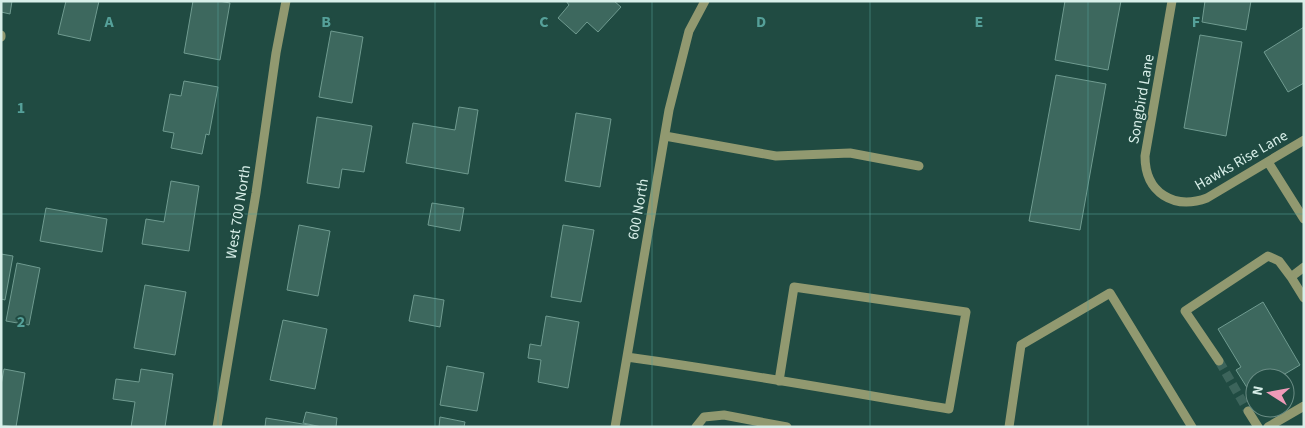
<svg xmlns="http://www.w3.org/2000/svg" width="1305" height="428" viewBox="0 0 1305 428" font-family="'Source Sans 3',sans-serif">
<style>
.building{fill:#3d685e;stroke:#6f9b90}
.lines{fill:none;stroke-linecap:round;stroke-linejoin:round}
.minor-tunnel{stroke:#3c645b;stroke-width:9;stroke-dasharray:9 4.5;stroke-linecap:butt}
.minor{stroke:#919970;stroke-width:9}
.grid{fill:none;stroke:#55a099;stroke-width:1;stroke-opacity:0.55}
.labels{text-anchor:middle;stroke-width:4;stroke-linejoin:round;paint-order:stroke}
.street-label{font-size:15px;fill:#d8efe9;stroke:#204b42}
.grid-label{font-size:16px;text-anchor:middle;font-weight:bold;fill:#55a099;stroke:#204b42;stroke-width:4;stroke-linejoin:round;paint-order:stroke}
</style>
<rect width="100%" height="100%" fill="#204b42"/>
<path class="building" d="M1 1H12L10 14 1 12Z
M66 1H99L90 41 58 34Z
M193 1H219L230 3 220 60 184 53Z
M566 1H614L621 7 598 32 587 22 576 34 558 18 569 5Z
M1065 1H1121L1108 70 1055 60Z
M1205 1H1251L1246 30 1202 22Z
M1304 27V83L1288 92 1264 52Z
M331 31 363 37 352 103 319 97Z
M1200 35 1242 42 1226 136 1184 128Z
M1056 75 1106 84 1080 230 1029 221Z
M184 81 218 87 209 135 206 134 202 154 171 148 174 133 163 131 170 94 181 96Z
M459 107 478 110 468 174 406 163 413 123 455 130Z
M576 113 611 119 600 187 565 181Z
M317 117 372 126 364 172 342 169 339 188 307 183Z
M171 181 199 186 189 251 142 244 146 219 164 222Z
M432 203 464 208 460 231 428 225Z
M46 208 107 219 102 252 40 241Z
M299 225 330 231 318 296 287 290Z
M563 225 594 230 581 302 551 297Z
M1 254 13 256 5 300 1 299Z
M17 263 40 268 29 325 6 321Z
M145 285 186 292 175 355 134 348Z
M414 295 444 300 440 327 409 321Z
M1263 302 1300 365 1278 378H1255V391L1251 394 1236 370 1241 367 1218 329Z
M546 316 579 322 568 388 538 382 541 360 528 358 530 344 541 346Z
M283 320 327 329 315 389 270 380Z
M447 366 484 373 477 411 440 405Z
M4 369 25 373 16 427 1 425V385Z
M141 369 173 374 165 427H131L135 402 113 399 116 379 139 382Z
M306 412 337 418 336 427H322L303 423Z
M440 417 465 422 464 427H439Z
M266 418 315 426V427H265Z"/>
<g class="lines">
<path class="minor-tunnel" d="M1219 361 1248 411"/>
<path class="minor" d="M1172 1 1145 156C1145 193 1174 210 1207 198L1304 140
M1 35V37
M665 136 776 156 850 153 919 166
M1268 162 1304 219
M1291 277 1304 298
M627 357C735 372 842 391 949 409L966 312 794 287 779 381
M1219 361 1185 311 1268 256 1279 261 1291 277 1304 267
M1248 411 1258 427
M217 427 256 193 276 53 286 1
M615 427 669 110 689 31 705 1
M696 427 704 417 724 415 787 427
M1009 427 1021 345 1110 293 1192 427
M1268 427 1304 406"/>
</g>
<path class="grid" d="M218 1V427M435 1V427M652 1V427M870 1V427M1088 1V427M1 214H1304"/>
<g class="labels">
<g class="street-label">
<text transform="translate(1141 99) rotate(-80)" y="5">Songbird Lane</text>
<text transform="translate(1241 160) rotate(-30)" y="5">Hawks Rise Lane</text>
<text transform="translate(638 209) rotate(-80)" y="5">600 North</text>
<text transform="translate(238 212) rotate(-81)" y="5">West 700 North</text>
</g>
</g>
<g class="grid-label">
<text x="109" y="27">A</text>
<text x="326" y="27">B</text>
<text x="544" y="27">C</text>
<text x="761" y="27">D</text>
<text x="979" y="27">E</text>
<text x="1196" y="27">F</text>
<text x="21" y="113">1</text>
<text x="21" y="327">2</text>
</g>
<rect width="1305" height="428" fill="none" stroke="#d8efe9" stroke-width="5"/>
<g transform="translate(1270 393) rotate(281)"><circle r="24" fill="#204b42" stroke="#6a8d85"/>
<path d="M0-4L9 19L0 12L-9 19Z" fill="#ef9ab8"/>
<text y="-8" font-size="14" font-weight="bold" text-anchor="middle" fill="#d8efe9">N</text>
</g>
</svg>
